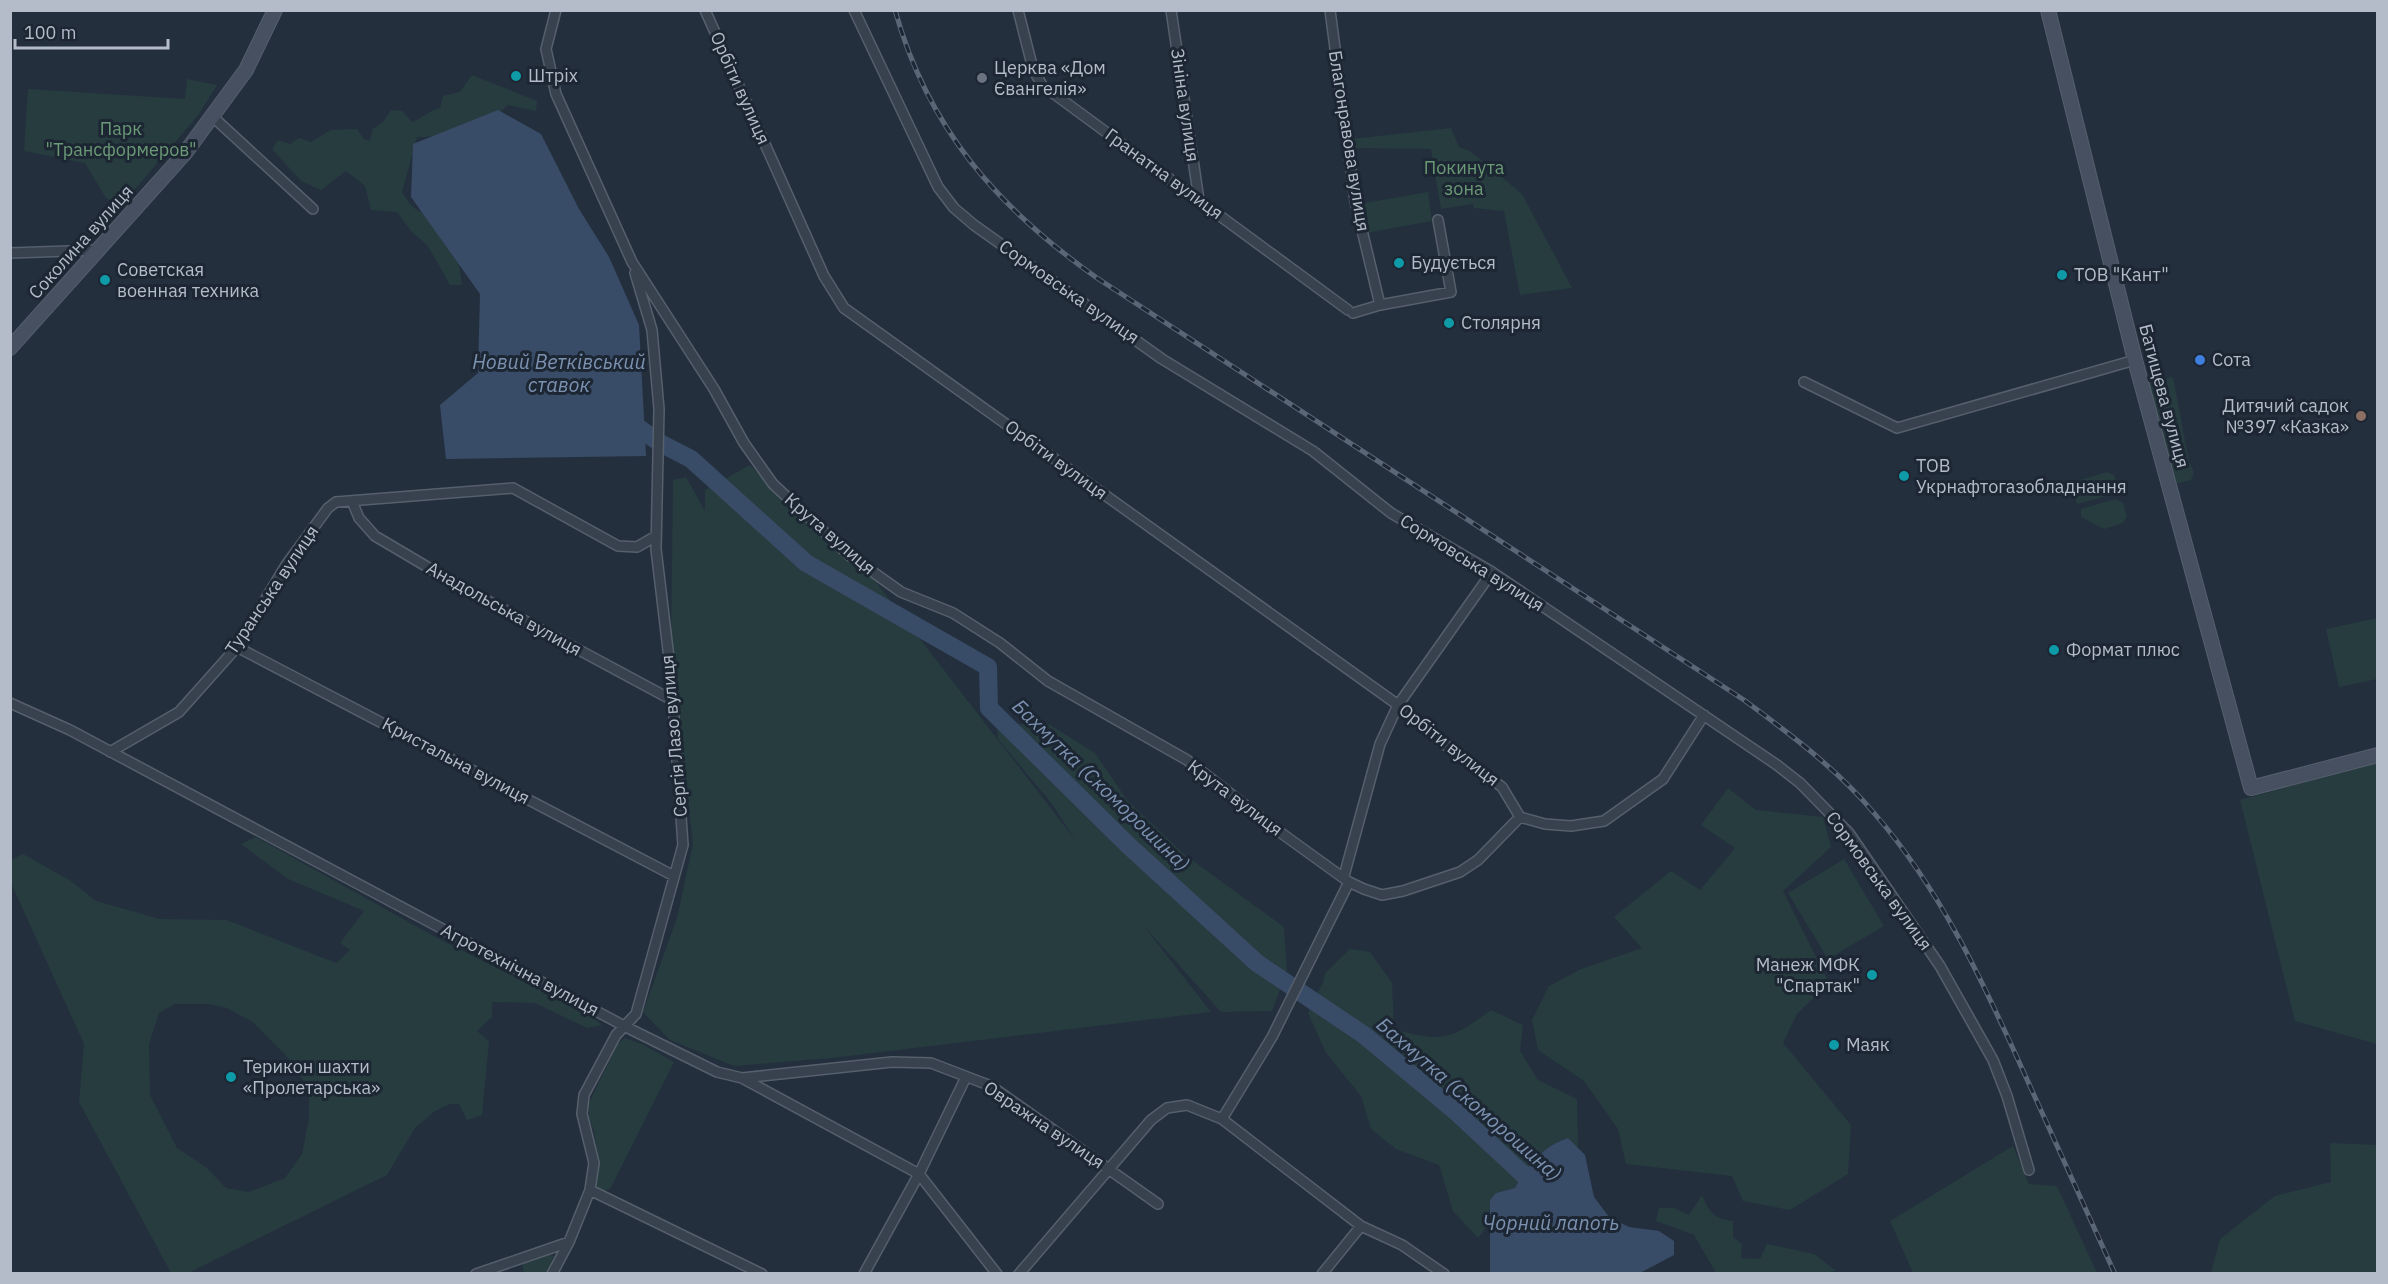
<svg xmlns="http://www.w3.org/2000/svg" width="2388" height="1284" viewBox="0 0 2388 1284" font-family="'IBM Plex Sans',sans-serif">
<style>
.green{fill:#263c3f;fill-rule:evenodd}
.water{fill:#394c67}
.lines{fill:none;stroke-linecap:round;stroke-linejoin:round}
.river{stroke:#394c67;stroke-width:18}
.street-casing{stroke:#565f6c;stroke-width:12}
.secondary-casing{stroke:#565f6c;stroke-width:16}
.street{stroke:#38414e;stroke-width:9}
.secondary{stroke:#465061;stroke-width:14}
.rail-casing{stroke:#5a6575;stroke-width:5}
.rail{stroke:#1d2633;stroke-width:3;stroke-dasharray:9;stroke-linecap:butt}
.culture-dot{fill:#0f9aa8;stroke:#1d2633;stroke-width:2}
.worship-dot{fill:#6b7280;stroke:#1d2633;stroke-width:2}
.shop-dot{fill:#3f7fe0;stroke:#1d2633;stroke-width:2}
.education-dot{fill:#8d6e63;stroke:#1d2633;stroke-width:2}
.labels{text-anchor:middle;stroke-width:6;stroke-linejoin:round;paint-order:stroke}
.poi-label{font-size:18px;fill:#b4bcc9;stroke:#1d2633;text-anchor:start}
.street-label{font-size:18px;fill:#b4bcc9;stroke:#1d2633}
.park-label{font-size:18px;fill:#6b9a76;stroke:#1d2633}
.water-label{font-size:20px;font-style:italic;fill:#7c92b1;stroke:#1d2633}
</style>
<rect width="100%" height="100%" fill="#242f3e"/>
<path class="green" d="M472 75 537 101 536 111 508 105C480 131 454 137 417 137L402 192C417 217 418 206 436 221 455 236 459 263 462 285H450L428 246 411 231 397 212 371 210 365 186 346 171 321 190 301 181 272 149 278 140 290 144 299 138 311 142 331 130 357 129 364 139 370 141 372 130 383 122 391 110 402 111 412 122C423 118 428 111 440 108L443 96 460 92Z
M187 79 217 85 199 114 120 207 106 198 85 163 24 151 28 89 185 99Z
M1451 128 1459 147 1470 151 1522 194 1572 288 1520 295 1504 211 1474 208 1473 204 1441 209 1431 149 1353 148 1351 139Z
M1428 192 1432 221 1366 233 1359 204Z
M2173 377 2189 462 2194 472 2191 480 2176 484 2147 389 2150 382Z
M750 465 825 540 876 582 1076 841 1052 804 998 739 997 725 1047 723 1095 753 1127 800 1185 855 1284 927 1287 971 1272 1011 1221 1012 1143 925 1211 1012 832 1058 734 1066 670 1040 643 1012 677 918 693 844 671 649 673 480 686 477 705 511V490Z
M2107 472 2114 475 2118 487 2114 494 2077 504 2073 491 2077 481Z
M2115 499 2123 503 2127 516 2123 523 2104 529 2081 517V509Z
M2377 618V679L2339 687 2326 629Z
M2377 763V1044L2295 1021 2240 800Z
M1728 788 1756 810 1823 817 1831 847 1783 891 1829 983 1797 1014 1783 1043 1851 1125 1848 1174 1790 1210 1743 1201 1732 1176 1626 1164 1618 1129 1584 1081 1538 1050 1532 1020 1549 986 1581 969 1642 948 1614 917 1671 871 1700 890 1735 848 1701 825Z
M256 837 439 939 583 1011 602 1025 587 1028 535 1003 492 1002V1017L477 1031 489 1041 482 1115 467 1120 459 1104H450L435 1111 415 1128 387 1175 188 1273H171L79 1102 84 1044 11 883V860L23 854 71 881 96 901 160 919 227 920 336 963 350 950 340 943 364 911 288 879 241 844ZM175 1004H209L227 1008 253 1022 292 1062 309 1090V1118L302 1154 285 1178 249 1192 226 1188 207 1168 177 1148 150 1095 149 1044 159 1013Z
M1844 859 1884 926 1828 959 1788 893Z
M1350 949 1370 952 1392 983 1394 1029C1443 1043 1450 1040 1491 1010L1523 1025 1520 1051 1538 1080 1577 1099 1578 1149 1568 1138C1544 1145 1526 1167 1515 1188L1496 1193 1488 1215 1489 1224 1478 1238 1453 1211 1439 1165 1396 1149 1371 1129 1361 1096 1326 1053 1308 1013 1324 980 1325 973Z
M624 1038 642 1044 674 1062 610 1189 604 1191 595 1187 598 1158 594 1131 589 1118V1103L617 1045Z
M2330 1143 2377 1145V1273H2211L2220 1239 2275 1196 2331 1182Z
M2013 1146 2029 1184 2057 1186 2097 1273H1913L1890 1221Z
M1702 1195C1709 1212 1714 1219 1733 1221V1237L1742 1244 1741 1258 1760 1259 1767 1244 1814 1254 1836 1271 1812 1274 1716 1273 1694 1235 1656 1221 1659 1208H1674L1689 1215Z
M547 1254 554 1256 546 1273H524L522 1264Z"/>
<path class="water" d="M498 110 541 134 579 209 609 257 639 325 646 456 446 459 440 405 478 373 480 294 411 197 413 144Z
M1568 1138 1585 1155 1594 1197 1609 1217 1629 1227 1659 1231 1674 1241V1255L1640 1273H1490V1200L1496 1193 1515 1188C1526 1167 1544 1145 1568 1138Z"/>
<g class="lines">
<path class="river" d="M625 418 660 443 691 459 806 563 988 667 989 708 1129 846 1257 963 1364 1035 1454 1110 1540 1190"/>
<defs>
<path id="street" d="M556 10 546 49 556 94 632 262 714 389 744 443 773 484 849 555 901 592 953 613 1000 643 1048 681 1187 760 1277 830 1349 882 1364 889 1382 895 1403 891 1460 872 1478 860 1520 817 1545 824 1571 826 1604 821 1663 779 1704 715
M705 10 824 276 844 308 1398 705 1440 741 1502 787 1520 817
M854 10 938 187 954 208 974 225 1162 359 1313 451 1391 513 1492 572 1777 765 1800 783 1849 833 1940 966 1993 1060 2007 1096 2029 1170
M1018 10 1033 69 1042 85 1348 310
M1171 10 1199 200
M1330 10 1355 201 1380 305 1353 313
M212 116 313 209
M10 253 97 250
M1380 305 1451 292 1438 220
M1804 382 1897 428 2135 360
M352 501 359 518 375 536 451 581 672 700
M237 647 674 876
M10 703 70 730 626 1027 717 1072 742 1078 919 1174 997 1274
M110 752 179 712 237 647 286 565 328 508 336 502 513 488 618 546 637 547 656 536
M1344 876 1380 744 1398 705 1492 572
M742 1078 892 1062 931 1063 991 1086 1158 1204
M1222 1119 1272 1037 1349 882
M590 1190 762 1274
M476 1274 569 1242
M552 1274 569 1242 590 1190 594 1163 582 1114 584 1095 616 1035 636 1014 683 845 671 675 656 549 659 409 652 330 635 273
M864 1274 919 1174 966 1077
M1019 1274 1151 1120 1167 1108 1187 1105 1222 1119 1361 1226 1402 1245 1444 1274
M1322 1274 1361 1226"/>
<path id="secondary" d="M2048 10 2135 360 2251 788 2378 755
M10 348 185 153 246 70 275 10"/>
</defs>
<use href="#street" class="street-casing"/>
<use href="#secondary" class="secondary-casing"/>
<use href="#street" class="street"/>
<use href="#secondary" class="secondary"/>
<defs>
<path id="rail" d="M895 10C928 129 998 208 1097 278L1744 700C1790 734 1837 769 1874 813 1941 890 1983 982 2025 1075 2055 1141 2085 1207 2115 1274"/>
</defs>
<use href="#rail" class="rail-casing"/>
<use href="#rail" class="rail"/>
</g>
<g class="culture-dot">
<circle cx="516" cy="76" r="6"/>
<circle cx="1399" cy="263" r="6"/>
<circle cx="2062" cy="275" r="6"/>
<circle cx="105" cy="280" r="6"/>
<circle cx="1449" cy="323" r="6"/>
<circle cx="1904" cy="476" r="6"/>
<circle cx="2054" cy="650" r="6"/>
<circle cx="1872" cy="975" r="6"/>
<circle cx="1834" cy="1045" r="6"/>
<circle cx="231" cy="1077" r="6"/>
</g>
<circle class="worship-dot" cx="982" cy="78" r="6"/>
<circle class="shop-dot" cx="2200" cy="360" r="6"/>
<circle class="education-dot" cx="2361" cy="416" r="6"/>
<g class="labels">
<g class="poi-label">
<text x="994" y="74">Церква «Дом<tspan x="994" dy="21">Євангелія»</tspan></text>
<text x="528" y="82">Штріх</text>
<text x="1411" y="269">Будується</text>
<text x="117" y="276">Советская<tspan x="117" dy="21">военная техника</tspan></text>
<text x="2074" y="281">ТОВ "Кант"</text>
<text x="1461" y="329">Столярня</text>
<text x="2212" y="366">Сота</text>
<text x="2349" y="412" text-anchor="end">Дитячий садок<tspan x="2349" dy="21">№397 «Казка»</tspan></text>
<text x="1916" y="472">ТОВ<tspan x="1916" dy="21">Укрнафтогазобладнання</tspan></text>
<text x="2066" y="656">Формат плюс</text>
<text x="1860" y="971" text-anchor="end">Манеж МФК<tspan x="1860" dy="21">"Спартак"</tspan></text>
<text x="1846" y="1051">Маяк</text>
<text x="243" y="1073">Терикон шахти<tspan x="243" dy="21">«Пролетарська»</tspan></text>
</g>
<g class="street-label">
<text transform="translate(740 88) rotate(66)" y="6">Орбіти вулиця</text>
<text transform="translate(1185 105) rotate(82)" y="6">Зініна вулиця</text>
<text transform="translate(1349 141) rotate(81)" y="6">Благонравова вулиця</text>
<text transform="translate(1164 174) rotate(36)" y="6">Гранатна вулиця</text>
<text transform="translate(81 242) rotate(-48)" y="6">Соколина вулиця</text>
<text transform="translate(1069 292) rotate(35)" y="6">Сормовська вулиця</text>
<text transform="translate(2164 396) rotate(75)" y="6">Батищева вулиця</text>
<text transform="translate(1056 460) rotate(36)" y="6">Орбіти вулиця</text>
<text transform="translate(830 534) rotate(41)" y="6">Крута вулиця</text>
<text transform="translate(1472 563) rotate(32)" y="6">Сормовська вулиця</text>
<text transform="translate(272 590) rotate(-56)" y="6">Туранська вулиця</text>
<text transform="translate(504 609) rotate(29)" y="6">Анадольська вулиця</text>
<text transform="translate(674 736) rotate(-95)" y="6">Сергія Лазо вулиця</text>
<text transform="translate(1449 745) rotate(38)" y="6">Орбіти вулиця</text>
<text transform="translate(456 761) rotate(28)" y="6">Кристальна вулиця</text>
<text transform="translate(1235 798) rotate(37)" y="6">Крута вулиця</text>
<text transform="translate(1879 881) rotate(54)" y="6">Сормовська вулиця</text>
<text transform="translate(520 970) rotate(28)" y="6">Агротехнічна вулиця</text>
<text transform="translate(1044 1125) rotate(34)" y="6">Овражна вулиця</text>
</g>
<g class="park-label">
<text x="121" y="135">Парк<tspan x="121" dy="21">"Трансформеров"</tspan></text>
<text x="1464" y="174">Покинута<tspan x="1464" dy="21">зона</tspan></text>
</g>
<g class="water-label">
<text x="559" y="369">Новий Ветківський<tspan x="559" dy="23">ставок</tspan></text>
<text transform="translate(1101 785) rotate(44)" y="7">Бахмутка (Скоморошина)</text>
<text transform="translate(1469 1099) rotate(41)" y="7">Бахмутка (Скоморошина)</text>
<text x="1551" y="1230">Чорний лапоть</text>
</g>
</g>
<rect width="2388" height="1284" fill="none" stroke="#b4bcc9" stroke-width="24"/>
<path d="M15 39v9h153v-9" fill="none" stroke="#b4bcc9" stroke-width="3"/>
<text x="24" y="39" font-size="18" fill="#b4bcc9" stroke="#1d2633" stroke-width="4.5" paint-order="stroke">100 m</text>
</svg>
